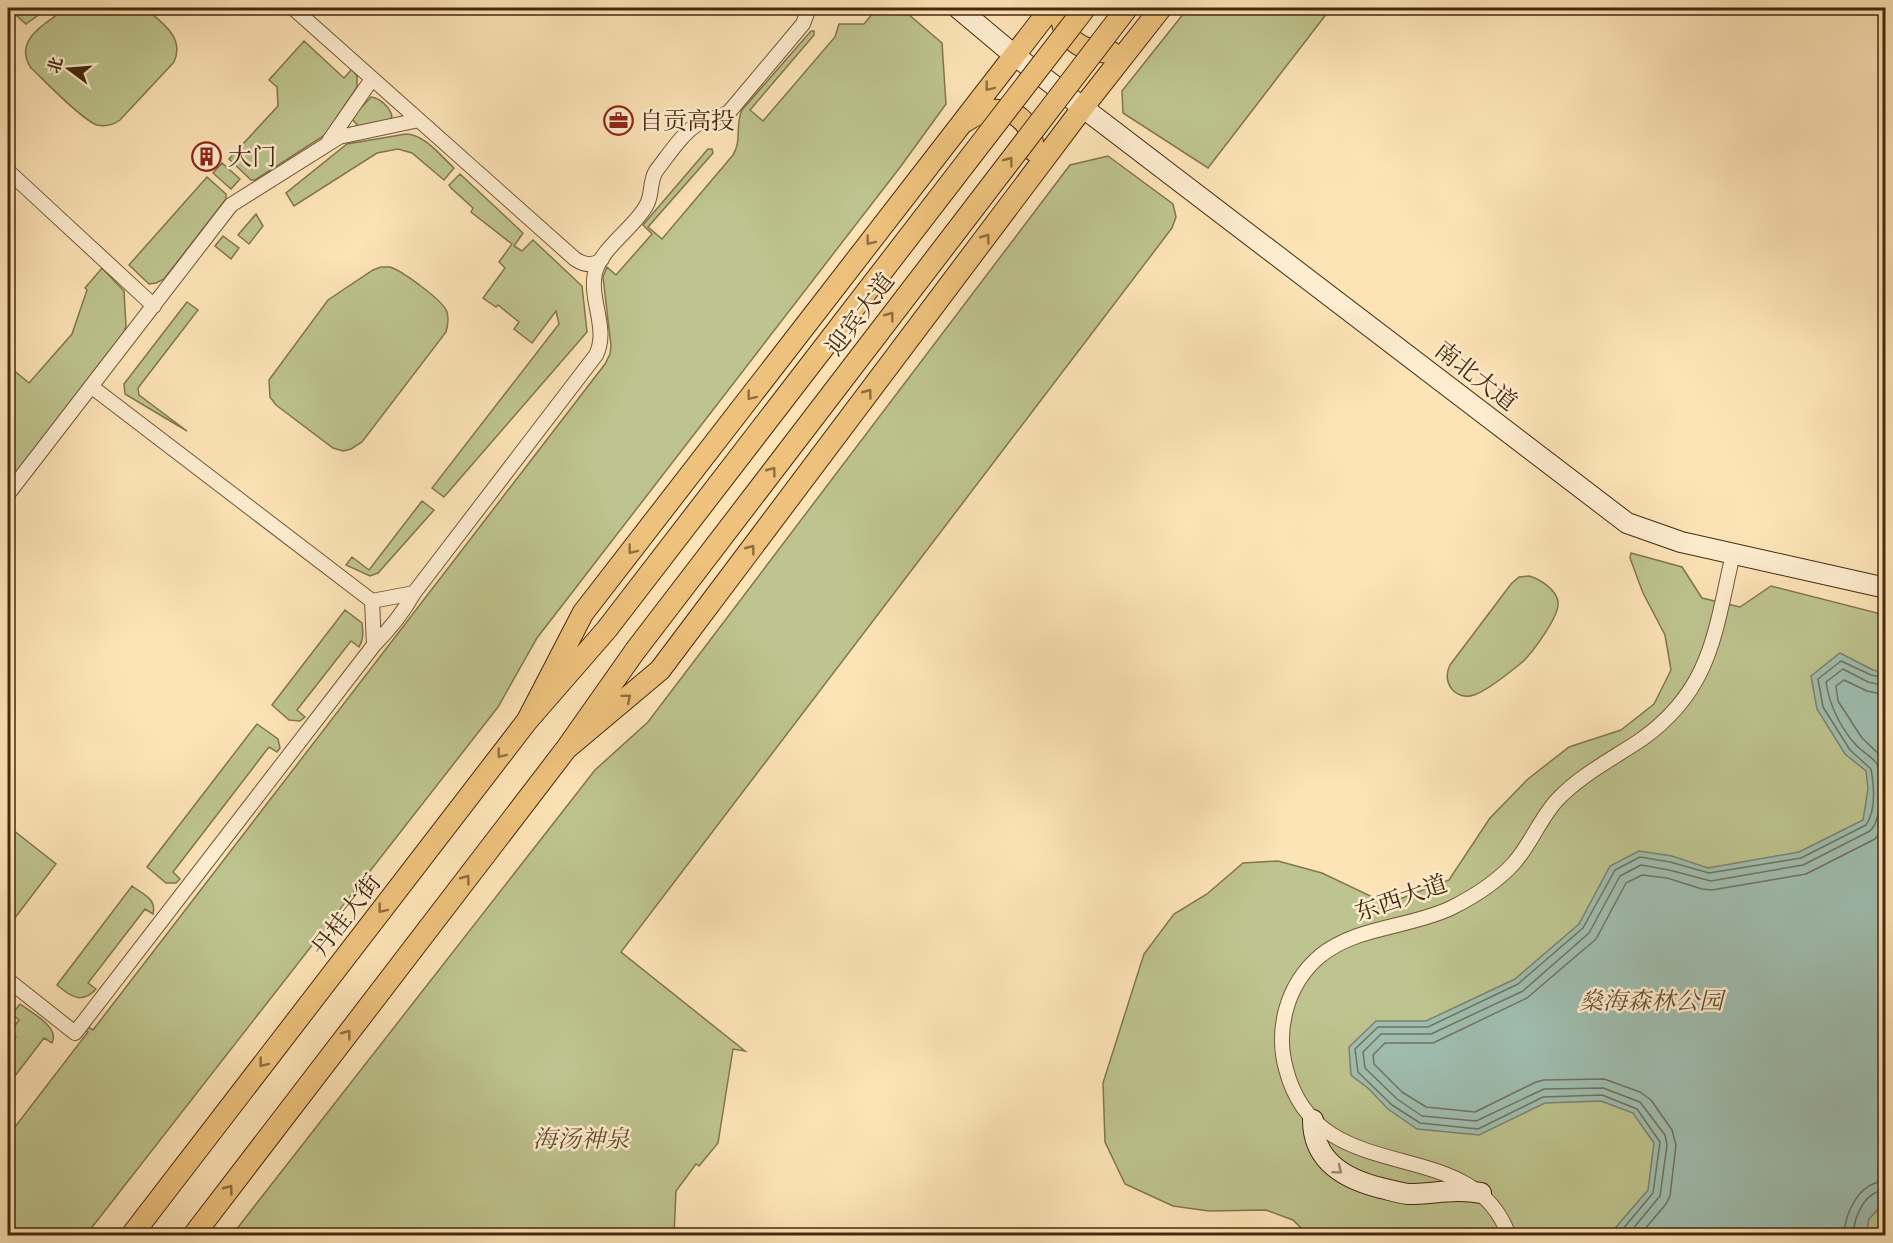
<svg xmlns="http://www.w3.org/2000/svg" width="1893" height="1243" viewBox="0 0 1893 1243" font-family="'Sorts Mill Goudy','Noto Serif SC',serif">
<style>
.green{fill:#bec48f;stroke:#82764e;stroke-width:1.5}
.water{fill:#9fbeb0;stroke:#7b826f;stroke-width:1.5}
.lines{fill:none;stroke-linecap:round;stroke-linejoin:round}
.shore{stroke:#72735e;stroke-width:1.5}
.street-casing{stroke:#745738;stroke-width:16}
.secondary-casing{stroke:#46280d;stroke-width:22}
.primary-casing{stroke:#46280d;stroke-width:23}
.street{stroke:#feedd0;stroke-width:14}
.secondary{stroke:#feedd0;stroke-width:20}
.primary{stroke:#eec27c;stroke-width:21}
.primary-bridge-casing{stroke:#46280d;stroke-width:23;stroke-linecap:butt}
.primary-bridge{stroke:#eec27c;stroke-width:21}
.oneway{stroke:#926d3f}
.oneway2{stroke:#a28a6e}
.labels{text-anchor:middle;stroke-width:5;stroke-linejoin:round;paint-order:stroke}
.poi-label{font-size:24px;fill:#46280d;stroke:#feedd0;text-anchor:start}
.street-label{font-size:24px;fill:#46280d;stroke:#feedd0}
.park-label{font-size:24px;font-style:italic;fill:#644f2e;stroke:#feedd0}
</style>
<rect width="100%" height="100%" fill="#fde4b7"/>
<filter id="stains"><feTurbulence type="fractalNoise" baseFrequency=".00333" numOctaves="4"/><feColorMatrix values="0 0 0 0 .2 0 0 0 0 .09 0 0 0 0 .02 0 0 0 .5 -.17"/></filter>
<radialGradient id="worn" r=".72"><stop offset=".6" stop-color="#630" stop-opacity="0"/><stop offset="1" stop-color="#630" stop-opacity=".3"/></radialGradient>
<path class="green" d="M8 8H48L26 24Z
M67 8H145C162 23 185 37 174 62L120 120C113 125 106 127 97 125 83 121 45 81 31 68 12 40 47 22 67 8Z
M877 8H901L942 43 946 104 901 166 537 638 498 707 86 1235H8V1136L88 1032 85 1030 88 1027 93 1030 605 364 610 354 611 346 603 277 607 267 616 275 652 234 643 225 708 149H712L713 153 648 227 662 239 733 155C742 141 735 124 742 110L811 31H814V35L750 110 763 121 835 37 839 24H864Z
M1188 8H1331L1208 168 1123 113 1122 91Z
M304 41 344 78 352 69 357 76V87L325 135 255 180H251L229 159 278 106 277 87 269 80Z
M371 97C380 98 391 108 392 117L388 121 358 126 353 120 354 115Z
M406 134C424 134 441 156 454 168L444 180 412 153 398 149 377 153 294 206 286 193 347 144Z
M1108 156 1173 204 1176 217 1172 228 621 952 745 1051 733 1049 718 1143 699 1166 696 1164 676 1191 674 1235H232L595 770 648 722 1070 165Z
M222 163 240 179 231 189 213 173Z
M460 174 523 233 514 246 522 251 533 240 582 286 587 332 444 497 432 488 559 324 556 311 532 343 514 329 519 322 498 305 496 307 483 298 505 268 499 262 512 244 471 212 473 208 451 188 449 185Z
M207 177 226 194V199L164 279 156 283 149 284 129 265Z
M256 214 263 226 249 244 238 235Z
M223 236 239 248 231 259 215 246Z
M390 267C402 271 443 300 447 312 449 319 448 325 446 332L362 442 351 449 343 451 333 448 276 405 270 397 269 380 328 300 373 270 381 267Z
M102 268 124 291 126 326 124 332 8 483V372L11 368 29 383 72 334 87 290 85 288Z
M187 302 198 310 138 388 139 395 187 431 125 394 124 384Z
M422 501 434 510 378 573 370 576 346 565 352 557 369 570Z
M1631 553 1682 567 1702 598 1740 607 1771 586 1885 615V1235H1308L1293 1220 1266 1210 1209 1211 1173 1206 1125 1184 1105 1142 1103 1083 1144 954 1174 914 1207 894 1243 863 1278 861 1322 873 1387 904 1449 880 1490 818 1528 779 1569 747 1621 730 1654 704 1671 670 1665 635 1643 593 1630 558Z
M1529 576C1540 579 1557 590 1558 602 1560 616 1531 655 1520 664 1509 673 1486 691 1474 695 1455 701 1441 682 1450 665L1511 584 1519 577Z
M345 610 362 623C363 632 364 639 359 647L351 641 297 710 305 717 300 721 289 720 272 705Z
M257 724 278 739 280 748 277 752 269 747 173 872 180 879 176 883H166L147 867Z
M8 826 56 864 8 927Z
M132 886C142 894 157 898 153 914L145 909 88 983 96 989C82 1005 70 996 57 985Z
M20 1004C32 1013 60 1027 52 1043L44 1038 8 1085V1048L16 1037 10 1032 19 1020 12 1014Z"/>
<path class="water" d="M1840 653 1873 670 1886 673V1201L1869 1219 1866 1235H1609L1648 1190 1654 1143 1633 1113 1601 1101 1545 1103 1479 1135 1417 1129 1388 1109 1369 1089 1351 1075 1349 1047 1376 1021H1426L1515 979 1579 924 1610 866 1639 851 1672 856 1708 868 1799 852 1863 820 1868 789 1866 771 1845 754 1817 709 1811 676Z"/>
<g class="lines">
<path class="shore" d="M1886 695 1867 691 1844 680 1836 686 1838 701 1862 738 1886 761
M1617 1236 1653 1193 1660 1142 1637 1109 1602 1095 1543 1097 1478 1129 1420 1123 1392 1105 1358 1072 1355 1049 1378 1027H1428L1518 984 1583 928 1615 870 1640 857 1670 862 1709 873 1801 858 1866 825C1876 811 1874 786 1871 769L1850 750 1823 707 1818 679 1841 661 1871 675 1886 678
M1627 1236 1660 1196 1667 1145 1665 1135 1640 1102 1603 1088 1544 1089 1476 1121 1422 1116 1397 1099 1365 1068 1363 1052 1381 1034H1431L1523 991 1589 933 1620 876 1641 865 1669 870 1711 881 1803 865 1870 831C1881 821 1885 777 1877 764 1872 756 1862 752 1856 745 1841 729 1829 704 1826 682L1843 669 1868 682 1886 686
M1639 1236 1666 1204 1670 1196 1676 1145 1672 1130 1651 1100 1640 1092 1604 1079 1544 1080 1536 1082 1475 1112 1426 1107 1402 1092 1374 1064 1373 1055 1385 1043H1433L1527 998 1596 939 1626 883 1642 875 1667 878 1702 889 1712 890 1806 874 1875 839 1882 830 1886 820
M1844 1236C1845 1212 1859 1182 1886 1181
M1853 1236C1854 1217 1864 1191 1886 1190"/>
<defs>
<path id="street" d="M293 8 575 259C584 265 593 267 602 259
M329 141 372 79
M8 171 154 306
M92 387 372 601 374 645
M8 494 231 205 339 137 419 120
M372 601 414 593
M8 980 75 1033 374 645C390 629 403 613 414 593L596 355C609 329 589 300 595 273 601 248 634 228 646 206 653 195 649 182 656 171 667 157 683 132 698 124 708 118 720 119 730 111L803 24 809 8
M1509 1236C1472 1129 1318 1194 1286 1069 1275 1029 1287 984 1320 956 1357 926 1409 928 1451 908 1473 897 1497 882 1514 863 1531 844 1540 818 1558 799 1582 774 1614 758 1642 739 1712 689 1715 631 1733 554"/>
<path id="secondary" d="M958 8 1014 55 1627 523 1681 542 1886 588
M1313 1120C1313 1161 1345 1179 1381 1188 1390 1190 1399 1193 1408 1194 1434 1194 1455 1188 1481 1193"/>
<path id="primary" d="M1062 8C1058 38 1083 53 1111 52
M966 121C995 100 1033 110 1033 150
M527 721 583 613 1051 8
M566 749 660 670 1084 106 1161 8
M131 1236 527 721 607 629
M193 1236 566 749 635 651"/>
</defs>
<use href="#street" class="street-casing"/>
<use href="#secondary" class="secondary-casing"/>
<use href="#primary" class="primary-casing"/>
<use href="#street" class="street"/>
<use href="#secondary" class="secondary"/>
<use href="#primary" class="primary"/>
<defs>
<path id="primary-bridge" d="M607 629 1085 8
M635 651 1127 8"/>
</defs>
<use href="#primary-bridge" class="primary-bridge-casing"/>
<use href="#primary-bridge" class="primary-bridge"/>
</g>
<defs><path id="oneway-chevron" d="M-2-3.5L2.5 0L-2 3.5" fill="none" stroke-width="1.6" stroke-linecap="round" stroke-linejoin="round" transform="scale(1.5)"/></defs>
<g class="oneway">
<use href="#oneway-chevron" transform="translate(989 87) rotate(128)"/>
<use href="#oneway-chevron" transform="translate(1009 161) rotate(-53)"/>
<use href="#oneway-chevron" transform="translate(986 238) rotate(-53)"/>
<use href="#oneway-chevron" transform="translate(870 241) rotate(128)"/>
<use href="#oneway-chevron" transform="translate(890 316) rotate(-53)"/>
<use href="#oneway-chevron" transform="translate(868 393) rotate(-53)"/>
<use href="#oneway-chevron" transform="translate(751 396) rotate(128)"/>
<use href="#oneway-chevron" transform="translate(772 471) rotate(-53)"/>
<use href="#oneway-chevron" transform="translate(751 549) rotate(-53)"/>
<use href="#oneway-chevron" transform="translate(632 550) rotate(128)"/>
<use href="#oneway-chevron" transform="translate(627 698) rotate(-40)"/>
<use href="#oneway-chevron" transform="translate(501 754) rotate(128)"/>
<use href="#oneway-chevron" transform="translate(466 879) rotate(-53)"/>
<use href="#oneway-chevron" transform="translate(382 909) rotate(128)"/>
<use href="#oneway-chevron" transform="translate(347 1034) rotate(-53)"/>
<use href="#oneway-chevron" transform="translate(263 1063) rotate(128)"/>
<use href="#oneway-chevron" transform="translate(229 1189) rotate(-53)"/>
</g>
<use class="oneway2" href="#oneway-chevron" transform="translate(1338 1170) rotate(39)"/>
<defs>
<symbol id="office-ring" viewBox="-11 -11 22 22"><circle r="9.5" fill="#feedd0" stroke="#8f2418" stroke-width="1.5"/><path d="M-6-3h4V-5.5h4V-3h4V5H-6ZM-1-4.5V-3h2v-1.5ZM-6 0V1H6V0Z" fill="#8f2418"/></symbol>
<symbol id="building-ring" viewBox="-11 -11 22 22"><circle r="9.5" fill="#feedd0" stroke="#8f2418" stroke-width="1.5"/><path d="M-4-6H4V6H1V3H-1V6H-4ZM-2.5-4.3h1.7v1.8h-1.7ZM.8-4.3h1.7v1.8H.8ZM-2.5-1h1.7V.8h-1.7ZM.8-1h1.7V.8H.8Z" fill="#8f2418"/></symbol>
</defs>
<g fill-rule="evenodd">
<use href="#office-ring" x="602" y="104" width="33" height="33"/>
<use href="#building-ring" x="190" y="140" width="33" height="33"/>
</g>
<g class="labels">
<g class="poi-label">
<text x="639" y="129">自贡高投</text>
<text x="228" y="165">大门</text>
</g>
<g class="street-label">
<text transform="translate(860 314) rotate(-53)" y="8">迎宾大道</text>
<text transform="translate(1476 376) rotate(38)" y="8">南北大道</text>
<text transform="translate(1401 898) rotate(-19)" y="8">东西大道</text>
<text transform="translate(346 915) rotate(-52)" y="8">丹桂大街</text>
</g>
<g class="park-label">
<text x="1651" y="1009">燊海森林公园</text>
<text x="581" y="1147">海汤神泉</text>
</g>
</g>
<rect width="1893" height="1243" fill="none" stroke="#fde4b7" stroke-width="30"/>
<rect x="9" y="9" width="1875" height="1225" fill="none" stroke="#46280d" stroke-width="3"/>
<rect x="15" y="15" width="1863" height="1213" fill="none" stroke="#46280d" stroke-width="1.5"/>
<g transform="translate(69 69) rotate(286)" stroke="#feedd0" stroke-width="4.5" paint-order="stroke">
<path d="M0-4.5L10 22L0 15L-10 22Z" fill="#46280d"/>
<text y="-9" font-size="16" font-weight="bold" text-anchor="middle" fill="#46280d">北</text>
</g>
<rect width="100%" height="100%" filter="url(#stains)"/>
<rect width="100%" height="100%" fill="url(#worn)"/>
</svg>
